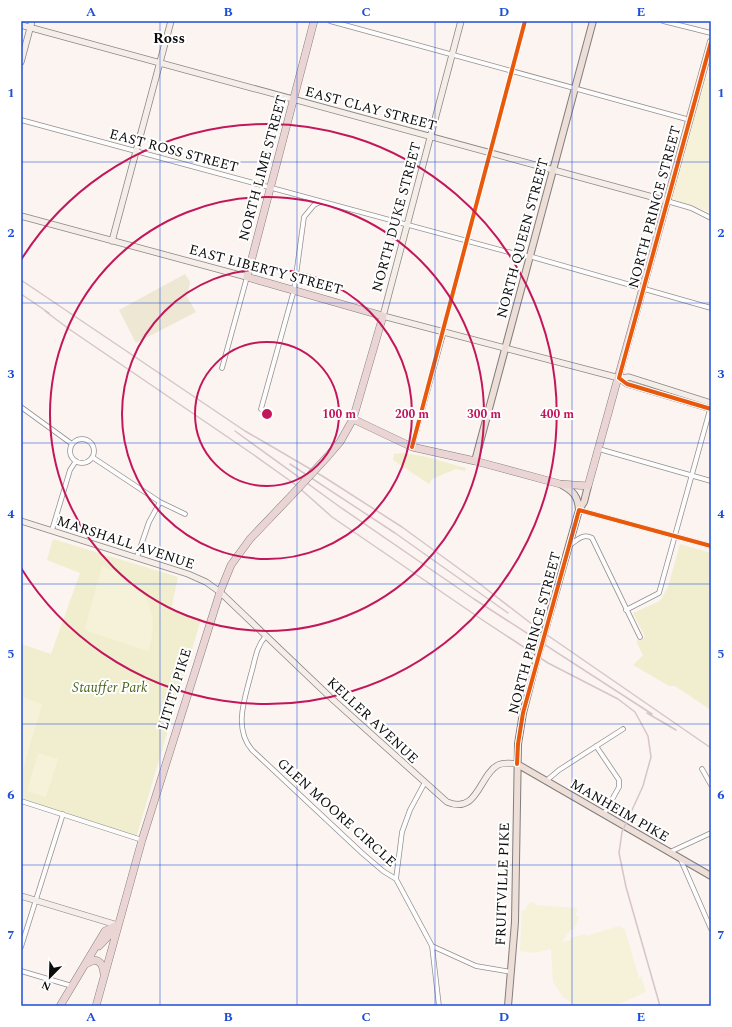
<svg xmlns="http://www.w3.org/2000/svg" width="732" height="1027" viewBox="0 0 732 1027" font-family="Spectral,serif">
<style>
.green{fill:#f0eecf}
.cemetery{fill:#ede7d4}
.pitch{fill:#f6f1d9}
.lines{fill:none;stroke-linecap:round;stroke-linejoin:round}
.street-casing{stroke:#94908f;stroke-width:5.5}
.secondary-casing{stroke:#8a8785;stroke-width:7}
.primary-casing{stroke:#817e7c;stroke-width:8}
.highway-casing{stroke:#817e7c;stroke-width:8}
.street{stroke:#fefdfd;stroke-width:4}
.secondary{stroke:#f5eee8;stroke-width:5.5}
.primary{stroke:#eddfd7;stroke-width:6}
.highway{stroke:#ead5d4;stroke-width:7}
.rail{stroke:#d7c4cb;stroke-width:1.5}
.primary-bridge-casing{stroke:#817e7c;stroke-width:8;stroke-linecap:butt}
.highway-bridge-casing{stroke:#817e7c;stroke-width:8;stroke-linecap:butt}
.primary-bridge{stroke:#eddfd7;stroke-width:6}
.highway-bridge{stroke:#ead5d4;stroke-width:7}
.cycleway-casing{stroke:#fff;stroke-width:6}
.cycleway{stroke:#e8590c;stroke-width:4}
.grid{fill:none;stroke:#1d4ed8;stroke-width:1;stroke-opacity:0.55}
.ring{fill:none;stroke:#c2185b;stroke-width:2}
.labels{text-anchor:middle;stroke-width:4;stroke-linejoin:round;paint-order:stroke}
.street-label{font-size:14px;fill:#0c0c0c;stroke:#fff}
.park-label{font-size:14px;font-style:italic;fill:#4a661b;stroke:#fff}
.neighbourhood-label{font-size:15px;font-weight:bold;fill:#0c0c0c;stroke:#fff}
.centre{fill:#c2185b;stroke:#fff;stroke-width:2}
.ring-label{font-size:12px;text-anchor:middle;font-weight:bold;fill:#c2185b;stroke:#fff;stroke-width:4;stroke-linejoin:round;paint-order:stroke}
.neatline{fill:none;stroke:#1d4ed8;stroke-width:1.5}
.grid-label{font-size:13px;text-anchor:middle;font-weight:bold;fill:#1d4ed8}
</style>
<rect width="100%" height="100%" fill="#fbf4f0"/>
<path class="green" d="M402 453 423 456 466 468 465 471 456 469 432 479 429 484 393 460 394 454Z
M53 539 178 577 171 610 201 619 136 838 21 801V774L42 704 21 697V644L51 654 80 573 47 560Z
M680 544 711 553V710L675 686H669L633 665 643 655 636 641 645 637 633 613 660 601 668 587Z"/>
<path class="cemetery" d="M185 274 190 282 187 297 196 312 136 343 119 310Z"/>
<path class="pitch" d="M705 78H711V213L671 198Z
M102 566C142 579 163 609 148 651L87 631 85 628Z
M21 697 42 704 21 774Z
M38 753 58 759 46 797 27 791Z
M530 902 535 903V905L577 908 576 916 579 917 574 929H571L562 942 571 940 570 938 585 934 586 936 619 926 625 930 639 978 641 977 646 992 614 1006H576L563 997 553 982 551 949 534 953 520 951 522 910H525Z"/>
<g class="lines">
<defs>
<path id="street" d="M330 21 690 120
M663 21 711 33
M21 120 523 256H529L711 308
M667 201 691 208 711 218
M222 368 247 277
M21 407 72 444
M261 409 294 290 304 217 314 205 320 202
M70 451a12 12 0 1 1 24 0a12 12 0 1 1-24 0Z
M412 447 444 331
M599 449 711 481
M92 457 160 502 185 514
M579 510 711 546
M52 530 70 470 76 461
M569 546C577 540 583 533 592 538L640 637
M137 557 149 522 160 502
M626 610 659 593 711 406
M265 637C256 647 255 661 251 674 245 698 233 728 252 750L362 853 383 871 396 879 432 946 439 1006
M596 746 619 780V787L604 814
M702 769 711 785
M546 781 559 770 623 729
M21 801 142 840
M670 852 711 833
M680 858 711 929
M396 879 402 832 410 810 424 784
M432 946 476 966 511 972
M21 947 63 814
M21 971 72 986"/>
<path id="secondary" d="M461 21 383 316 619 378 627 384 711 409
M21 25 667 201
M21 62 32 21
M21 216 247 277
M112 241 171 21
M619 378 629 377 711 403
M21 521 188 574 206 582 220 592 330 697 447 802C478 815 479 775 498 765 504 762 511 763 517 764
M21 896 117 925"/>
<path id="primary" d="M475 461 593 21
M562 485C573 491 578 496 579 510
M547 623 579 510 584 502 588 486
M517 764 711 876
M508 1006 515 922 518 744 523 713 536 662"/>
<path id="highway" d="M314 21 247 277 383 316 353 419 340 442 328 456
M353 419 412 447 475 461 560 484 588 486 711 42
M99 946 115 929
M86 964 94 960C102 961 103 967 104 974
M60 1006 105 931 117 925
M96 1006 142 840 220 592 231 565 250 539 291 496"/>
</defs>
<use href="#street" class="street-casing"/>
<use href="#secondary" class="secondary-casing"/>
<use href="#primary" class="primary-casing"/>
<use href="#highway" class="highway-casing"/>
<use href="#street" class="street"/>
<use href="#secondary" class="secondary"/>
<use href="#primary" class="primary"/>
<use href="#highway" class="highway"/>
<path class="rail" d="M21 280 245 431 324 477 402 527 476 581 537 628 711 748
M21 294 49 313
M45 311 69 329 254 455 296 485 332 517 484 621 548 663 618 699 635 712 648 736 651 757 643 786 622 832 619 853 626 887 660 1006
M235 431 340 507 474 599 652 714
M290 464 395 533 508 613
M647 713 676 730"/>
<defs>
<path id="primary-bridge" d="M536 662 547 623"/>
<path id="highway-bridge" d="M291 496 328 456"/>
</defs>
<use href="#primary-bridge" class="primary-bridge-casing"/>
<use href="#highway-bridge" class="highway-bridge-casing"/>
<use href="#primary-bridge" class="primary-bridge"/>
<use href="#highway-bridge" class="highway-bridge"/>
<defs>
<path id="cycleway" d="M619 378 711 42
M619 378 627 384 711 409
M412 447 525 21
M517 764 518 744 523 713 579 510 711 546"/>
</defs>
<use href="#cycleway" class="cycleway-casing"/>
<use href="#cycleway" class="cycleway"/>
</g>
<path class="grid" d="M160 21V1006M297 21V1006M435 21V1006M572 21V1006M21 162H711M21 303H711M21 443H711M21 584H711M21 724H711M21 865H711"/>
<g class="ring">
<circle cx="267" cy="414" r="72"/>
<circle cx="267" cy="414" r="145"/>
<circle cx="267" cy="414" r="217"/>
<path d="M21 260A290 290 0 1 1 21 568"/>
</g>
<g class="labels">
<g class="street-label">
<text transform="translate(371 108) rotate(15)" y="5">EAST CLAY STREET</text>
<text transform="translate(174 150) rotate(15)" y="5">EAST ROSS STREET</text>
<text transform="translate(262 168) rotate(-75)" y="5">NORTH LIME STREET</text>
<text transform="translate(654 207) rotate(-75)" y="5">NORTH PRINCE STREET</text>
<text transform="translate(396 217) rotate(-75)" y="5">NORTH DUKE STREET</text>
<text transform="translate(522 238) rotate(-75)" y="5">NORTH QUEEN STREET</text>
<text transform="translate(266 269) rotate(15)" y="5">EAST LIBERTY STREET</text>
<text transform="translate(126 542) rotate(18)" y="5">MARSHALL AVENUE</text>
<text transform="translate(534 633) rotate(-75)" y="5">NORTH PRINCE STREET</text>
<text transform="translate(174 689) rotate(-73)" y="5">LITITZ PIKE</text>
<text transform="translate(373 720) rotate(43)" y="5">KELLER AVENUE</text>
<text transform="translate(620 810) rotate(30)" y="5">MANHEIM PIKE</text>
<text transform="translate(337 812) rotate(42)" y="5">GLEN MOORE CIRCLE</text>
<text transform="translate(502 884) rotate(-88)" y="5">FRUITVILLE PIKE</text>
</g>
<g class="park-label">
<text x="110" y="692">Stauffer Park</text>
</g>
<g class="neighbourhood-label">
<text x="169" y="43">Ross</text>
</g>
</g>
<circle cx="267" cy="414" r="6" class="centre"/>
<g class="ring-label">
<text x="339" y="418">100 m</text>
<text x="412" y="418">200 m</text>
<text x="484" y="418">300 m</text>
<text x="557" y="418">400 m</text>
</g>
<rect width="732" height="1027" fill="none" stroke="#ffffff" stroke-width="44"/>
<g transform="translate(50 977) rotate(203)" stroke="#ffffff" stroke-width="3" paint-order="stroke">
<path d="M0-3L7 15L0 10L-7 15Z" fill="#0c0c0c"/>
<text y="-6" font-size="11" font-weight="bold" text-anchor="middle" fill="#0c0c0c">N</text>
</g>
<rect x="22" y="22" width="688" height="983" class="neatline"/>
<g class="grid-label">
<text x="91" y="16">A</text>
<text x="228" y="16">B</text>
<text x="366" y="16">C</text>
<text x="504" y="16">D</text>
<text x="641" y="16">E</text>
<text x="11" y="97">1</text>
<text x="721" y="97">1</text>
<text x="11" y="237">2</text>
<text x="721" y="237">2</text>
<text x="11" y="378">3</text>
<text x="721" y="378">3</text>
<text x="11" y="518">4</text>
<text x="721" y="518">4</text>
<text x="11" y="658">5</text>
<text x="721" y="658">5</text>
<text x="11" y="799">6</text>
<text x="721" y="799">6</text>
<text x="11" y="939">7</text>
<text x="721" y="939">7</text>
<text x="91" y="1021">A</text>
<text x="228" y="1021">B</text>
<text x="366" y="1021">C</text>
<text x="504" y="1021">D</text>
<text x="641" y="1021">E</text>
</g>
</svg>
